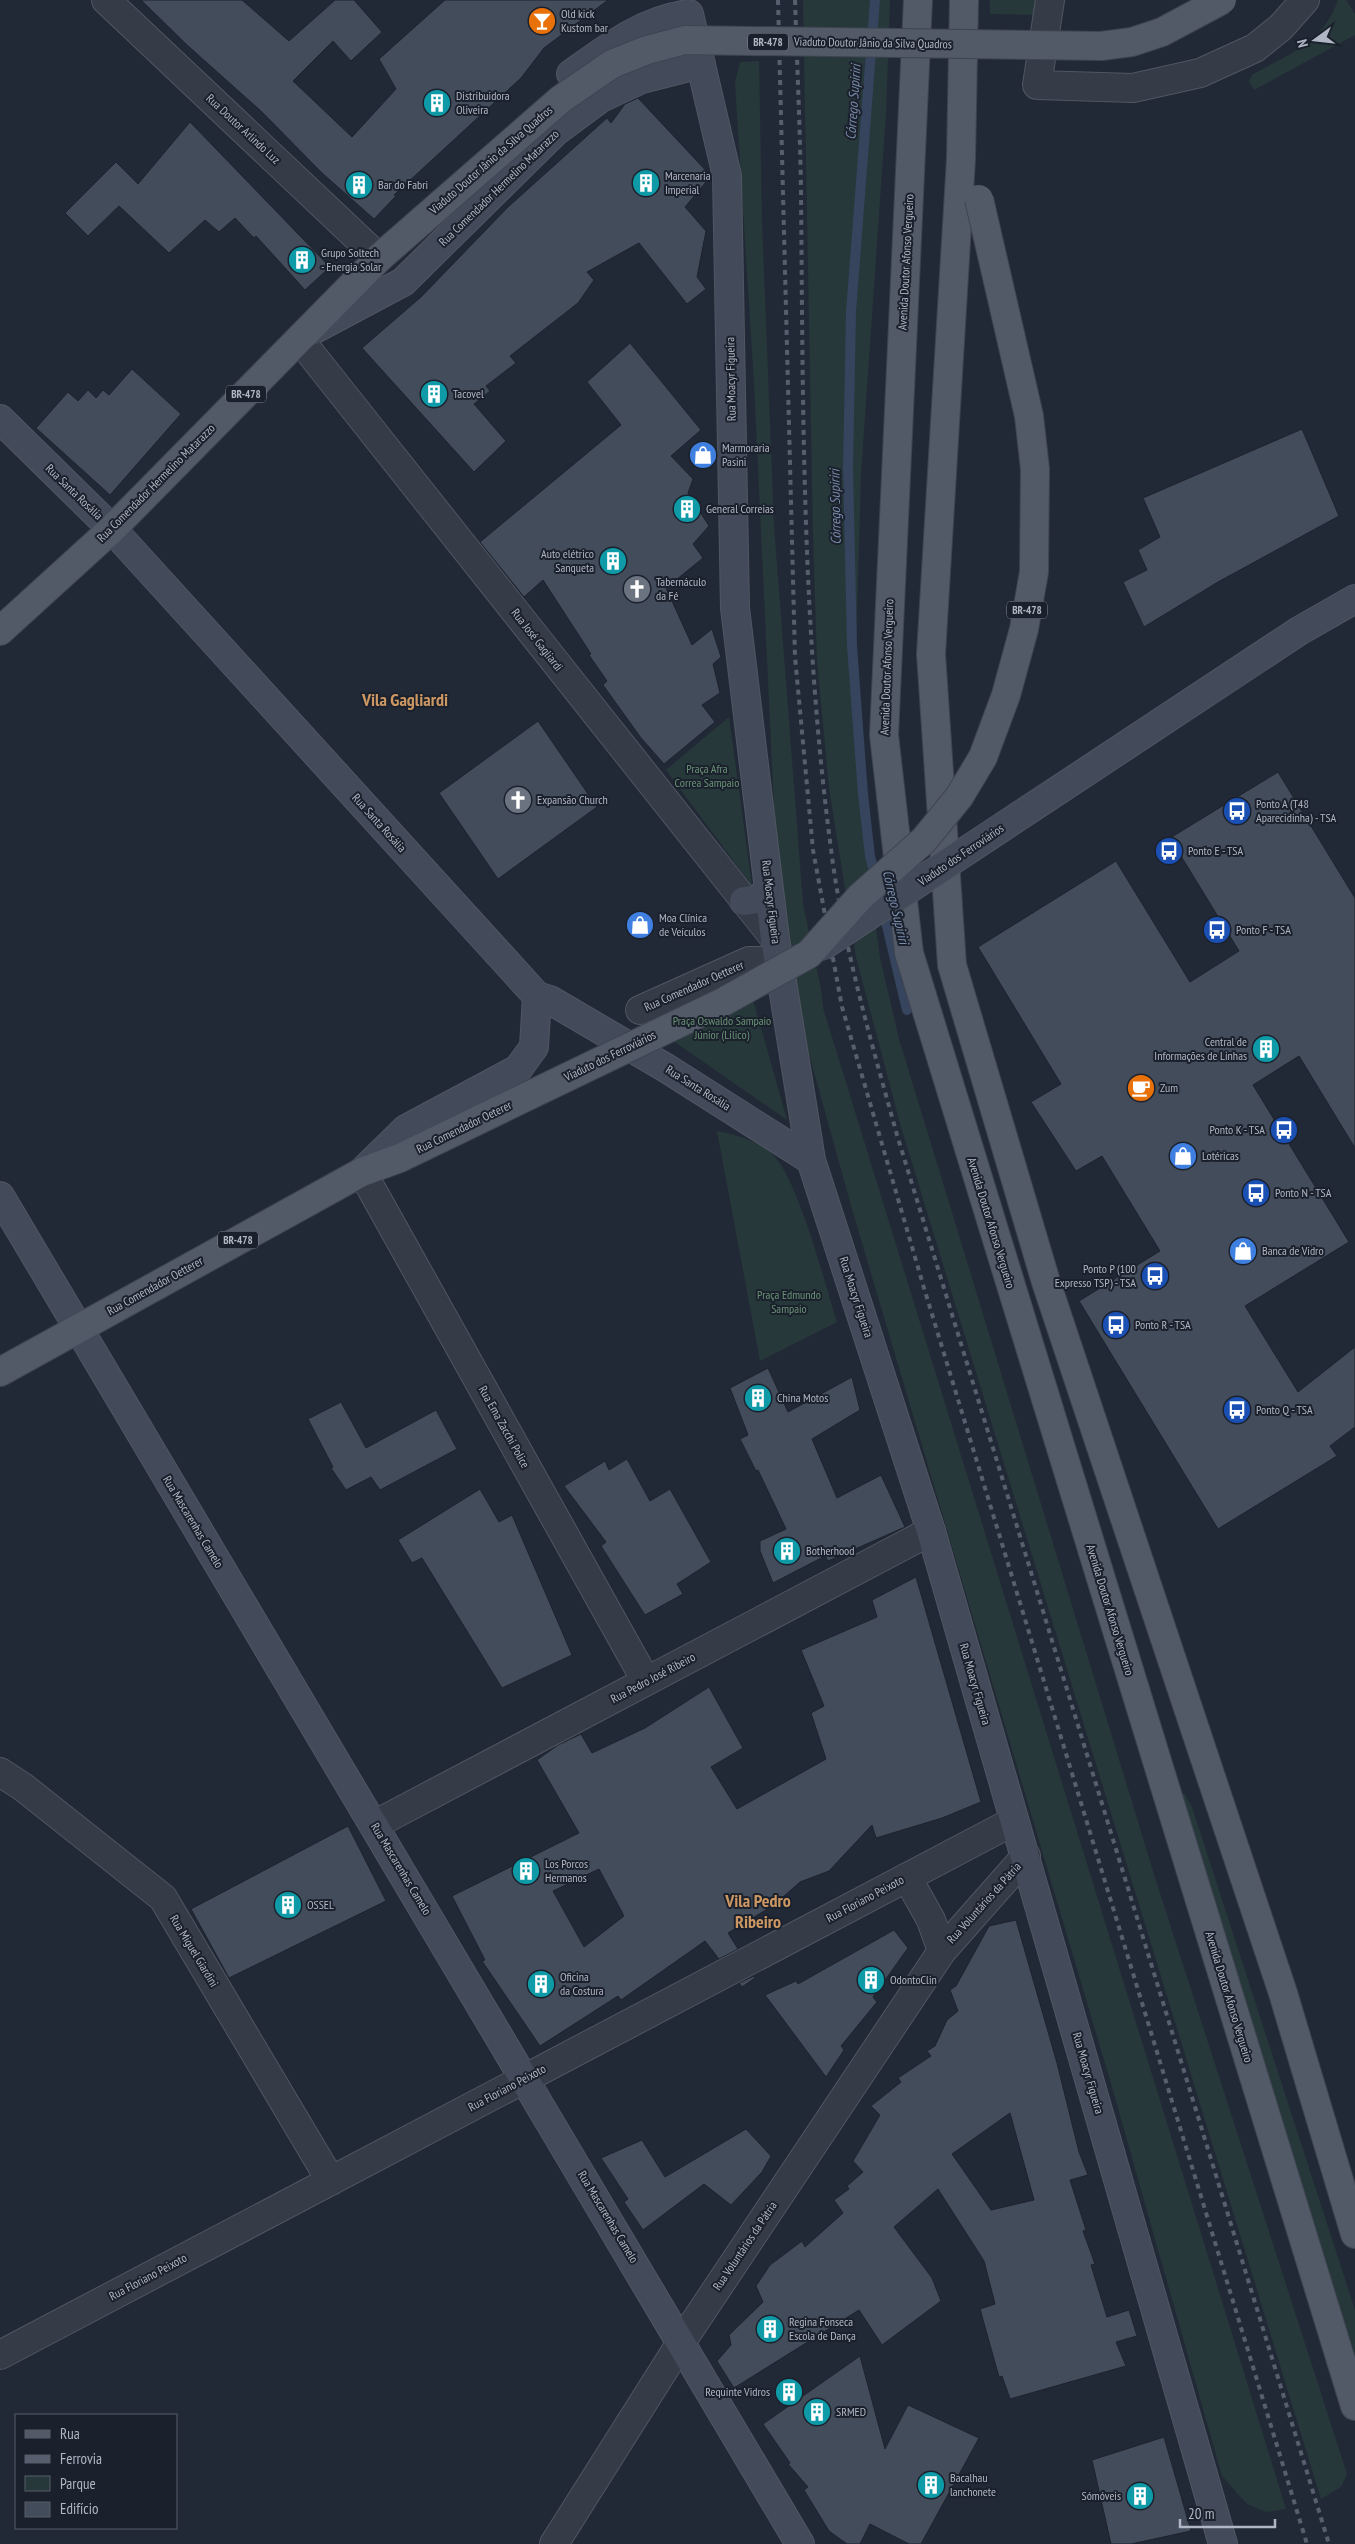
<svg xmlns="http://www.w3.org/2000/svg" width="1355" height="2544" viewBox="0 0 1355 2544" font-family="'PT Sans Narrow',sans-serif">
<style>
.green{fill:#27383a}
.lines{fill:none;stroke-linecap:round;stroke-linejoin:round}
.stream{stroke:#36445d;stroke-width:10}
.building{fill:#434c5b;stroke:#1d232e;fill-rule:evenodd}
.street-casing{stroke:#505662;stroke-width:30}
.secondary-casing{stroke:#505662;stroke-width:30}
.primary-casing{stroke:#3e4451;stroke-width:30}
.street{stroke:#353b47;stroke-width:28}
.secondary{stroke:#434a5a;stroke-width:28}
.primary{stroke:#535a67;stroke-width:28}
.rail{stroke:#575f6e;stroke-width:4;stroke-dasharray:5 5;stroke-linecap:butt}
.secondary-bridge-casing{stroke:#505662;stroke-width:30;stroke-linecap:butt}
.primary-bridge-casing{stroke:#3e4451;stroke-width:30;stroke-linecap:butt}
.secondary-bridge{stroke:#434a5a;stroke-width:28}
.primary-bridge{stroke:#535a67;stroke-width:28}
.labels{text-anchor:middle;stroke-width:4;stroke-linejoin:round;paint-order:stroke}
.shield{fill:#1b212c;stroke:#838996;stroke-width:1}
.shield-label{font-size:11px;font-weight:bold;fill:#b0b6c4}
.poi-label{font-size:12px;fill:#b0b6c4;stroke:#1b212c;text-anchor:start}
.street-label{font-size:12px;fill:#b0b6c4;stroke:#1b212c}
.park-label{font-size:12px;fill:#699275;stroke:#1b212c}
.water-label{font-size:14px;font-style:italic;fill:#798baa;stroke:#1b212c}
.district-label{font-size:18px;font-weight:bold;fill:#cc9762;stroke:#1b212c}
</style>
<rect width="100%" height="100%" fill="#222936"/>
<path class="green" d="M803 0H890L886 113 861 474 856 646 866 853 880 958 899 1039 1157 1884 1347 2474 1341 2487 1321 2499 901 1127 856 957 829 788 817 661 813 535Z
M990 0H1035V15L990 14Z
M1338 0H1346L1355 14V35L1254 90 1249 81 1253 74C1291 53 1323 43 1338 0Z
M759 61 762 222 774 526 803 904 821 989 823 1008 1286 2509 1266 2512 1247 2504 1222 2476 1112 2087 852 1209 799 1018 776 849 754 383 735 83 740 62Z
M729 717 752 886 666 770Z
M746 975 787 1120 646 1022Z
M717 1131C736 1135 755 1140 770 1152 797 1173 825 1285 837 1322L760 1361Z
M1184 1793 1192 1807 1355 2310V2355L1179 1795Z"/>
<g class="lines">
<path class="stream" d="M875 0 851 312 848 467 852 646 863 794 870 856 876 880
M883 909 907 1010"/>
</g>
<path class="building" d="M141 0H242L289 41 335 0H354L382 32 351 61 333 41 293 81 352 137 396 89 379 59 445 0H608L544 48 521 78 394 195 396 196 374 219 322 173 262 112 187 45Z
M638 98 711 176 685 207 706 231 697 277 706 289 687 304 639 243 587 272 594 280 578 303 510 356 516 363 486 386 490 391 474 404 506 441 474 472 362 348 421 297 508 207 607 118 611 123 625 104Z
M190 122 330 267 305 290 256 236 254 238 235 218 219 232 205 220 169 253 119 206 88 236 65 213 116 162 138 184Z
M630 343 701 430 671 456 693 479 688 493 709 526 693 544 703 558 666 588 692 645 712 629 721 657 713 664 720 693 702 705 715 722 664 764 641 738 603 685 607 681 589 655 591 654 543 580 524 597 480 542 621 425 587 382Z
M132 369 181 414 110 495 36 428 68 392 78 401 88 390 96 398 103 390 109 395Z
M1302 429 1339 516 1218 582 1144 627 1123 582 1147 570 1138 550 1160 537 1143 498Z
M538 721 597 807 498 879 439 793Z
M1278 772 1355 898V1148L1299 1056 1253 1085 1349 1242 1245 1306 1298 1392 1355 1347V1427L1330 1446 1337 1456 1218 1529 1079 1301 1160 1251 1102 1156 1076 1171 1031 1102 1061 1084 978 947 1116 861 1190 982 1239 951 1170 838Z
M768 1368 788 1412 852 1377 860 1410 812 1439 837 1498 881 1475 905 1527 828 1561 825 1556 773 1583 760 1551V1541L786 1529 758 1470 756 1471 740 1439 748 1435 730 1388Z
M341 1402 366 1448 436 1410 457 1449 380 1490 371 1477 346 1490 331 1468 333 1467 308 1419Z
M627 1459 650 1501 670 1489 711 1562 677 1584 683 1594 645 1615 601 1546 606 1542 564 1486 605 1461 609 1470Z
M480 1489 499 1522 512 1515 572 1655 502 1688 422 1558 412 1563 398 1540Z
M916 1577 981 1802 942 1818 876 1838 872 1825 829 1871 800 1882 774 1905 728 1933 738 1949 719 1959 705 1941 621 2000 618 1996 540 2046 482 1961 485 1960 452 1896 579 1833 537 1760 558 1745 581 1734 592 1753 645 1728 709 1687 743 1748 711 1767 737 1809 826 1759 811 1713 824 1706 801 1650 877 1617 872 1600ZM599 1869 624 1916 584 1947 553 1891Z
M348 1826 386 1901 229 1978 191 1909Z
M1016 1920 1057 2063 1079 2152 1088 2175 1070 2180 1086 2230 1083 2231 1095 2264 1091 2265 1107 2317 1129 2310 1137 2336 1116 2342 1126 2366 1010 2399 1002 2376 999 2377 980 2309 995 2304 984 2261 938 2189 894 2227 932 2278 941 2301 882 2345 859 2310 734 2388 717 2361 731 2345 729 2335 763 2302 756 2286 770 2265 802 2241 805 2247 843 2213 834 2200 849 2189 847 2186 863 2172 853 2161 880 2115 871 2106 901 2082 898 2078 931 2056 927 2051 935 2046 947 2020 958 2011 950 1990 956 1986 989 1926ZM1010 2113 1034 2200 991 2210 952 2154Z
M894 1930 908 1948 873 1997 877 2002 841 2046 844 2050 826 2077 765 1995 796 1981 798 1984Z
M754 1976 755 1978 742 1987 739 1983Z
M746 2129 771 2156 762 2172 731 2205 704 2184 643 2230 624 2202 628 2199 601 2158 642 2140 665 2177Z
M860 2356 885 2449 908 2405 979 2438 921 2544H909L870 2524 860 2544H847L829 2531 804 2490 808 2487 788 2464 790 2463 763 2424Z
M1164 2437 1191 2531 1131 2544H1111L1092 2460Z"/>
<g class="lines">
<defs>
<path id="street" d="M106 0 379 258
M1050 0 1037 85 1133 88 1200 73 1255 48 1281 27 1305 0
M300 340 775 939
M640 1010 749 961H779
M362 1172 646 1681
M0 1772 23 1787 163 1898 331 2181
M374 1825 931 1531
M907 1877 931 1920 942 1951
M0 2355 1014 1821
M554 2544 682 2341 942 1951 1026 1856"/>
<path id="secondary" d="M571 74C608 48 643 20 689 14L727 176 735 608 775 939 811 1160 931 1531 1223 2544
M311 331 403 282 555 132 601 98 642 79 701 64
M0 419 112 529 537 996 550 1000 666 1068 811 1160
M1299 631 1355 599
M744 901 758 899 769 891
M362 1172 406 1129 518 1069 534 1047 537 996
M0 1196 800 2544"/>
<path id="primary" d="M918 0 884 735 909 953 1355 2406
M964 0 961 159 931 654 952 965 1046 1282 1283 1993 1355 2234
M0 631 112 529 379 258
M0 1372 362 1172 400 1158 528 1096"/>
</defs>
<use href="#street" class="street-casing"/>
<use href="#secondary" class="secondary-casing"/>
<use href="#primary" class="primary-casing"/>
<use href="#street" class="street"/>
<use href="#secondary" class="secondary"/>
<use href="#primary" class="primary"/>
<path class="rail" d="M778 0 795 657 813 850 842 1007 924 1288 1307 2544
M795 0C797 63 800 126 801 190 803 410 802 631 831 849 843 946 871 1041 897 1135L1329 2544"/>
<defs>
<path id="secondary-bridge" d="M821 947 1299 631"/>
<path id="primary-bridge" d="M379 258 561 99 612 64 647 50 685 40 1101 46 1132 42 1162 32 1222 0
M528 1096 723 1002 809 954 860 897 924 840 959 797 983 757 1006 695 1024 629 1034 572 1035 469 1029 416 979 199"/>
</defs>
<use href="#secondary-bridge" class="secondary-bridge-casing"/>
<use href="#primary-bridge" class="primary-bridge-casing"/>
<use href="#secondary-bridge" class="secondary-bridge"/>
<use href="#primary-bridge" class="primary-bridge"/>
</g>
<defs>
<symbol id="bar-disc" viewBox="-11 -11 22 22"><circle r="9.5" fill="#e8710a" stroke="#1b212c"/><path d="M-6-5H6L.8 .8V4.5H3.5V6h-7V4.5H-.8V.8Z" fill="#fff"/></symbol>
<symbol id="building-disc" viewBox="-11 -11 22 22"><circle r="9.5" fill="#0f9aa8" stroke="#1b212c"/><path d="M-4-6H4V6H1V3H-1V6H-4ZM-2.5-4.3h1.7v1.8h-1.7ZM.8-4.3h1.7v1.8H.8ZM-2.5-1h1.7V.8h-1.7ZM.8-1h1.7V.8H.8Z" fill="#fff"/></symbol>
<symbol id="shop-disc" viewBox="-11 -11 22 22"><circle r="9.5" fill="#3f7fe0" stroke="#1b212c"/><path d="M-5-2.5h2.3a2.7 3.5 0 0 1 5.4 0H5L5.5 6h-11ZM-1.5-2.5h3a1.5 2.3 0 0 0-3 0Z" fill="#fff"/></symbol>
<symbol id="church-disc" viewBox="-11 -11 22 22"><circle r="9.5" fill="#6b7280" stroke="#1b212c"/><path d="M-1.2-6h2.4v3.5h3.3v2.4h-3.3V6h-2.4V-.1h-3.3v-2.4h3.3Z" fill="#fff"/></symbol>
<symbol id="bus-disc" viewBox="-11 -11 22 22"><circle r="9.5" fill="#1a4fb4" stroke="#1b212c"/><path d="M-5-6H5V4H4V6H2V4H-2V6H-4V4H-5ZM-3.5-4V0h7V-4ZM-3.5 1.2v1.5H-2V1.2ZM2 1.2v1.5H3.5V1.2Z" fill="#fff"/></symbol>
<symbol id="cafe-disc" viewBox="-11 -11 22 22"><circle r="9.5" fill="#e8710a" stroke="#1b212c"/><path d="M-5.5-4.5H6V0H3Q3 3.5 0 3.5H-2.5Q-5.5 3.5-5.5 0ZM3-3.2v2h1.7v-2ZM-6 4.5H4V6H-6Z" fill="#fff"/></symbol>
</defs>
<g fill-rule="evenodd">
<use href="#bar-disc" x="526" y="5" width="32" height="32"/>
<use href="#building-disc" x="421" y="87" width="32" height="32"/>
<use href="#building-disc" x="630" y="167" width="32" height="32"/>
<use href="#building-disc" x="343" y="169" width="32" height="32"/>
<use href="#building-disc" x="286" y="244" width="32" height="32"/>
<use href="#building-disc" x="418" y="378" width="32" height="32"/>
<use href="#shop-disc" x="687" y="439" width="32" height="32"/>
<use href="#building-disc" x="671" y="493" width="32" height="32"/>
<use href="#building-disc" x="597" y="545" width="32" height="32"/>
<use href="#church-disc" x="621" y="573" width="32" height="32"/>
<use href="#church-disc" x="502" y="784" width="32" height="32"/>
<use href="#bus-disc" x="1221" y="795" width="32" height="32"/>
<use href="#bus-disc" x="1153" y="835" width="32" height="32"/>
<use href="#shop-disc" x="624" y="909" width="32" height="32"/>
<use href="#bus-disc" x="1201" y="914" width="32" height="32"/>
<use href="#building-disc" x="1250" y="1033" width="32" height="32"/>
<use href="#cafe-disc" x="1125" y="1072" width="32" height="32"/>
<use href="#bus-disc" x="1268" y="1114" width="32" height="32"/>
<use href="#shop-disc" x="1167" y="1140" width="32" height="32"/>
<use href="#bus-disc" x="1240" y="1177" width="32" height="32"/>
<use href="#shop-disc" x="1227" y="1235" width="32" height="32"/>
<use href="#bus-disc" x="1139" y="1260" width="32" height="32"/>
<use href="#bus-disc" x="1100" y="1309" width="32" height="32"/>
<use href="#building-disc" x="742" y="1382" width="32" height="32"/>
<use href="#bus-disc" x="1221" y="1394" width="32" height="32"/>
<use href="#building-disc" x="771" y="1535" width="32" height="32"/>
<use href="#building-disc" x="510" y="1855" width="32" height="32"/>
<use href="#building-disc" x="272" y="1889" width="32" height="32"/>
<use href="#building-disc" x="855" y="1964" width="32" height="32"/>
<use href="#building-disc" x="525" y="1968" width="32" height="32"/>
<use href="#building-disc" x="754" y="2313" width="32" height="32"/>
<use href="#building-disc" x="773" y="2376" width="32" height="32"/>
<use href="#building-disc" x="801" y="2396" width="32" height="32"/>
<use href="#building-disc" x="915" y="2469" width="32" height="32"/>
<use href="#building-disc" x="1124" y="2480" width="32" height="32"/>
</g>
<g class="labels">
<g class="shield">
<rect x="748" y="33.5" width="40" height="17" rx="4"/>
<rect x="226" y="385.5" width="40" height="17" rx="4"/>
<rect x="1007" y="601.5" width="40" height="17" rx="4"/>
<rect x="218" y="1231.5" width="40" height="17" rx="4"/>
</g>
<g class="shield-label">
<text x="768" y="46">BR-478</text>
<text x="246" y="398">BR-478</text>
<text x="1027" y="614">BR-478</text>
<text x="238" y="1244">BR-478</text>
</g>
<g class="poi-label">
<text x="561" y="18">Old kick<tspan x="561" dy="14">Kustom bar</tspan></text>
<text x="456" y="100">Distribuidora<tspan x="456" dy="14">Oliveira</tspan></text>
<text x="665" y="180">Marcenaria<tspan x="665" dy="14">Imperial</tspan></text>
<text x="378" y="189">Bar do Fabri</text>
<text x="321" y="257">Grupo Soltech<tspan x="321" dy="14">- Energia Solar</tspan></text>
<text x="453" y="398">Tacovel</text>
<text x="722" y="452">Marmoraria<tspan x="722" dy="14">Pasini</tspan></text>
<text x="706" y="513">General Correias</text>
<text x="594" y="558" text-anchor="end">Auto elétrico<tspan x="594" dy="14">Sanqueta</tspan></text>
<text x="656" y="586">Tabernáculo<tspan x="656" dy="14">da Fé</tspan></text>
<text x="537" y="804">Expansão Church</text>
<text x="1256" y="808">Ponto A (T48<tspan x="1256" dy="14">Aparecidinha) - TSA</tspan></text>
<text x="1188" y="855">Ponto E - TSA</text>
<text x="659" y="922">Moa Clínica<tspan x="659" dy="14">de Veículos</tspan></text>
<text x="1236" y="934">Ponto F - TSA</text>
<text x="1247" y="1046" text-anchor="end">Central de<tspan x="1247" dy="14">Informações de Linhas</tspan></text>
<text x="1160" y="1092">Zum</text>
<text x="1265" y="1134" text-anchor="end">Ponto K - TSA</text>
<text x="1202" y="1160">Lotéricas</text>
<text x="1275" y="1197">Ponto N - TSA</text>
<text x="1262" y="1255">Banca de Vidro</text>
<text x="1136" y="1273" text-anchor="end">Ponto P (100<tspan x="1136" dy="14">Expresso TSP) - TSA</tspan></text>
<text x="1135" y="1329">Ponto R - TSA</text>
<text x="777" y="1402">China Motos</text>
<text x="1256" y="1414">Ponto Q - TSA</text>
<text x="806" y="1555">Botherhood</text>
<text x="545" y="1868">Los Porcos<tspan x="545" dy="14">Hermanos</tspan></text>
<text x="307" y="1909">OSSEL</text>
<text x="560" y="1981">Oficina<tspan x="560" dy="14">da Costura</tspan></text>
<text x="890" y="1984">OdontoClin</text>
<text x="789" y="2326">Regina Fonseca<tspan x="789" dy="14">Escola de Dança</tspan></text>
<text x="770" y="2396" text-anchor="end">Requinte Vidros</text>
<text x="836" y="2416">SRMED</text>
<text x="950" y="2482">Bacalhau<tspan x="950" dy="14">lanchonete</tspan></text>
<text x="1121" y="2500" text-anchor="end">Sómóveis</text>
</g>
<g class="street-label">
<text transform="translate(873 43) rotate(1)" y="4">Viaduto Doutor Jânio da Silva Quadros</text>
<text transform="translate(243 129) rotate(43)" y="4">Rua Doutor Arlindo Luz</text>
<text transform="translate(491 160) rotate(-41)" y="4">Viaduto Doutor Jânio da Silva Quadros</text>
<text transform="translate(499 188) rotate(-44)" y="4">Rua Comendador Hermelino Matarazzo</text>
<text transform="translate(906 262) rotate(-87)" y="4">Avenida Doutor Afonso Vergueiro</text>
<text transform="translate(731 379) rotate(-91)" y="4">Rua Moacyr Figueira</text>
<text transform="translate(156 483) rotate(-45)" y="4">Rua Comendador Hermelino Matarazzo</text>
<text transform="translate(74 492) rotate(44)" y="4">Rua Santa Rosália</text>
<text transform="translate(537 640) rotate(52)" y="4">Rua José Gagliardi</text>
<text transform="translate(887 667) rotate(-88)" y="4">Avenida Doutor Afonso Vergueiro</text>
<text transform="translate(379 823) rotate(48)" y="4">Rua Santa Rosália</text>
<text transform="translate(961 855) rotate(-34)" y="4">Viaduto dos Ferroviários</text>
<text transform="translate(771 902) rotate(83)" y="4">Rua Moacyr Figueira</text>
<text transform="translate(694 986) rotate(-24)" y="4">Rua Comendador Oetterer</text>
<text transform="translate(610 1056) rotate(-26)" y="4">Viaduto dos Ferroviários</text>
<text transform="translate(698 1088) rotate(32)" y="4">Rua Santa Rosália</text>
<text transform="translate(464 1127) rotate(-26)" y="4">Rua Comendador Oeterer</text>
<text transform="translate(991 1223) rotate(73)" y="4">Avenida Doutor Afonso Vergueiro</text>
<text transform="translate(155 1286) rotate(-29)" y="4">Rua Comendador Oetterer</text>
<text transform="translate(856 1297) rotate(72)" y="4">Rua Moacyr Figueira</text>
<text transform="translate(504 1427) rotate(61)" y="4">Rua Ema Zacchi Police</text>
<text transform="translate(193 1522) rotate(59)" y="4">Rua Mascarenhas Camelo</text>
<text transform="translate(1110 1610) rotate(73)" y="4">Avenida Doutor Afonso Vergueiro</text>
<text transform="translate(653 1678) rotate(-28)" y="4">Rua Pedro José Ribeiro</text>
<text transform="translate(975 1684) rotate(74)" y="4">Rua Moacyr Figueira</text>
<text transform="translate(401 1869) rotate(59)" y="4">Rua Mascarenhas Camelo</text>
<text transform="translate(865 1899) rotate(-28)" y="4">Rua Floriano Peixoto</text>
<text transform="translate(984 1903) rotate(-48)" y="4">Rua Voluntários da Pátria</text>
<text transform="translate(194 1951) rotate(59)" y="4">Rua Miguel Giardini</text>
<text transform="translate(1229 1997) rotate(73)" y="4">Avenida Doutor Afonso Vergueiro</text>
<text transform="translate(1088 2073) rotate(74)" y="4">Rua Moacyr Figueira</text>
<text transform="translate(507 2088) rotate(-28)" y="4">Rua Floriano Peixoto</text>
<text transform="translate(608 2217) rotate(59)" y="4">Rua Mascarenhas Camelo</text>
<text transform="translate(745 2246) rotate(-56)" y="4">Rua Voluntários da Pátria</text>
<text transform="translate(148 2277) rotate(-28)" y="4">Rua Floriano Peixoto</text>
</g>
<g class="park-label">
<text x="707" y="773">Praça Afra<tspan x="707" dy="14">Correa Sampaio</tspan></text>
<text x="722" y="1025">Praça Oswaldo Sampaio<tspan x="722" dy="14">Júnior (Lilico)</tspan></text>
<text x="789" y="1299">Praça Edmundo<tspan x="789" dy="14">Sampaio</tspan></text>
</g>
<g class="water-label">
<text transform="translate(853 102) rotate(-86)" y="5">Córrego Supiriri</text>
<text transform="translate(835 507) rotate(-91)" y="5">Córrego Supiriri</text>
<text transform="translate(896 907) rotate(77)" y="5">Córrego Supiriri</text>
</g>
<g class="district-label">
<text x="405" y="706">Vila Gagliardi</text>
<text x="758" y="1907">Vila Pedro<tspan x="758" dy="21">Ribeiro</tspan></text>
</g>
</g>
<rect x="15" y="2414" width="162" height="115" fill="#1b212c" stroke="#575d69"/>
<rect x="25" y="2430" width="25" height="8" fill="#535a67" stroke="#575d69"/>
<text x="60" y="2439" font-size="15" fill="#b0b6c4">Rua</text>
<rect x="25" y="2455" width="25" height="8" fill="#575f6e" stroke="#575d69"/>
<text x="60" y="2464" font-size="15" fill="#b0b6c4">Ferrovia</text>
<rect x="25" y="2476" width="25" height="15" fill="#27383a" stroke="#575d69"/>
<text x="60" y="2489" font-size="15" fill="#b0b6c4">Parque</text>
<rect x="25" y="2502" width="25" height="15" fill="#434c5b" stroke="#575d69"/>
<text x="60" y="2514" font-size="15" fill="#b0b6c4">Edifício</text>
<g transform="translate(1315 40) rotate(255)" stroke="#1b212c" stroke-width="4" paint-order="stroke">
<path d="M0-4L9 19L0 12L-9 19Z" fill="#b0b6c4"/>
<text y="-8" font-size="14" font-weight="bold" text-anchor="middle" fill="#b0b6c4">N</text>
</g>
<path d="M1180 2519v8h95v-8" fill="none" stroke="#b0b6c4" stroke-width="2.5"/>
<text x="1188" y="2519" font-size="15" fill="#b0b6c4" stroke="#1b212c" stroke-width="4" paint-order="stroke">20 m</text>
</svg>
